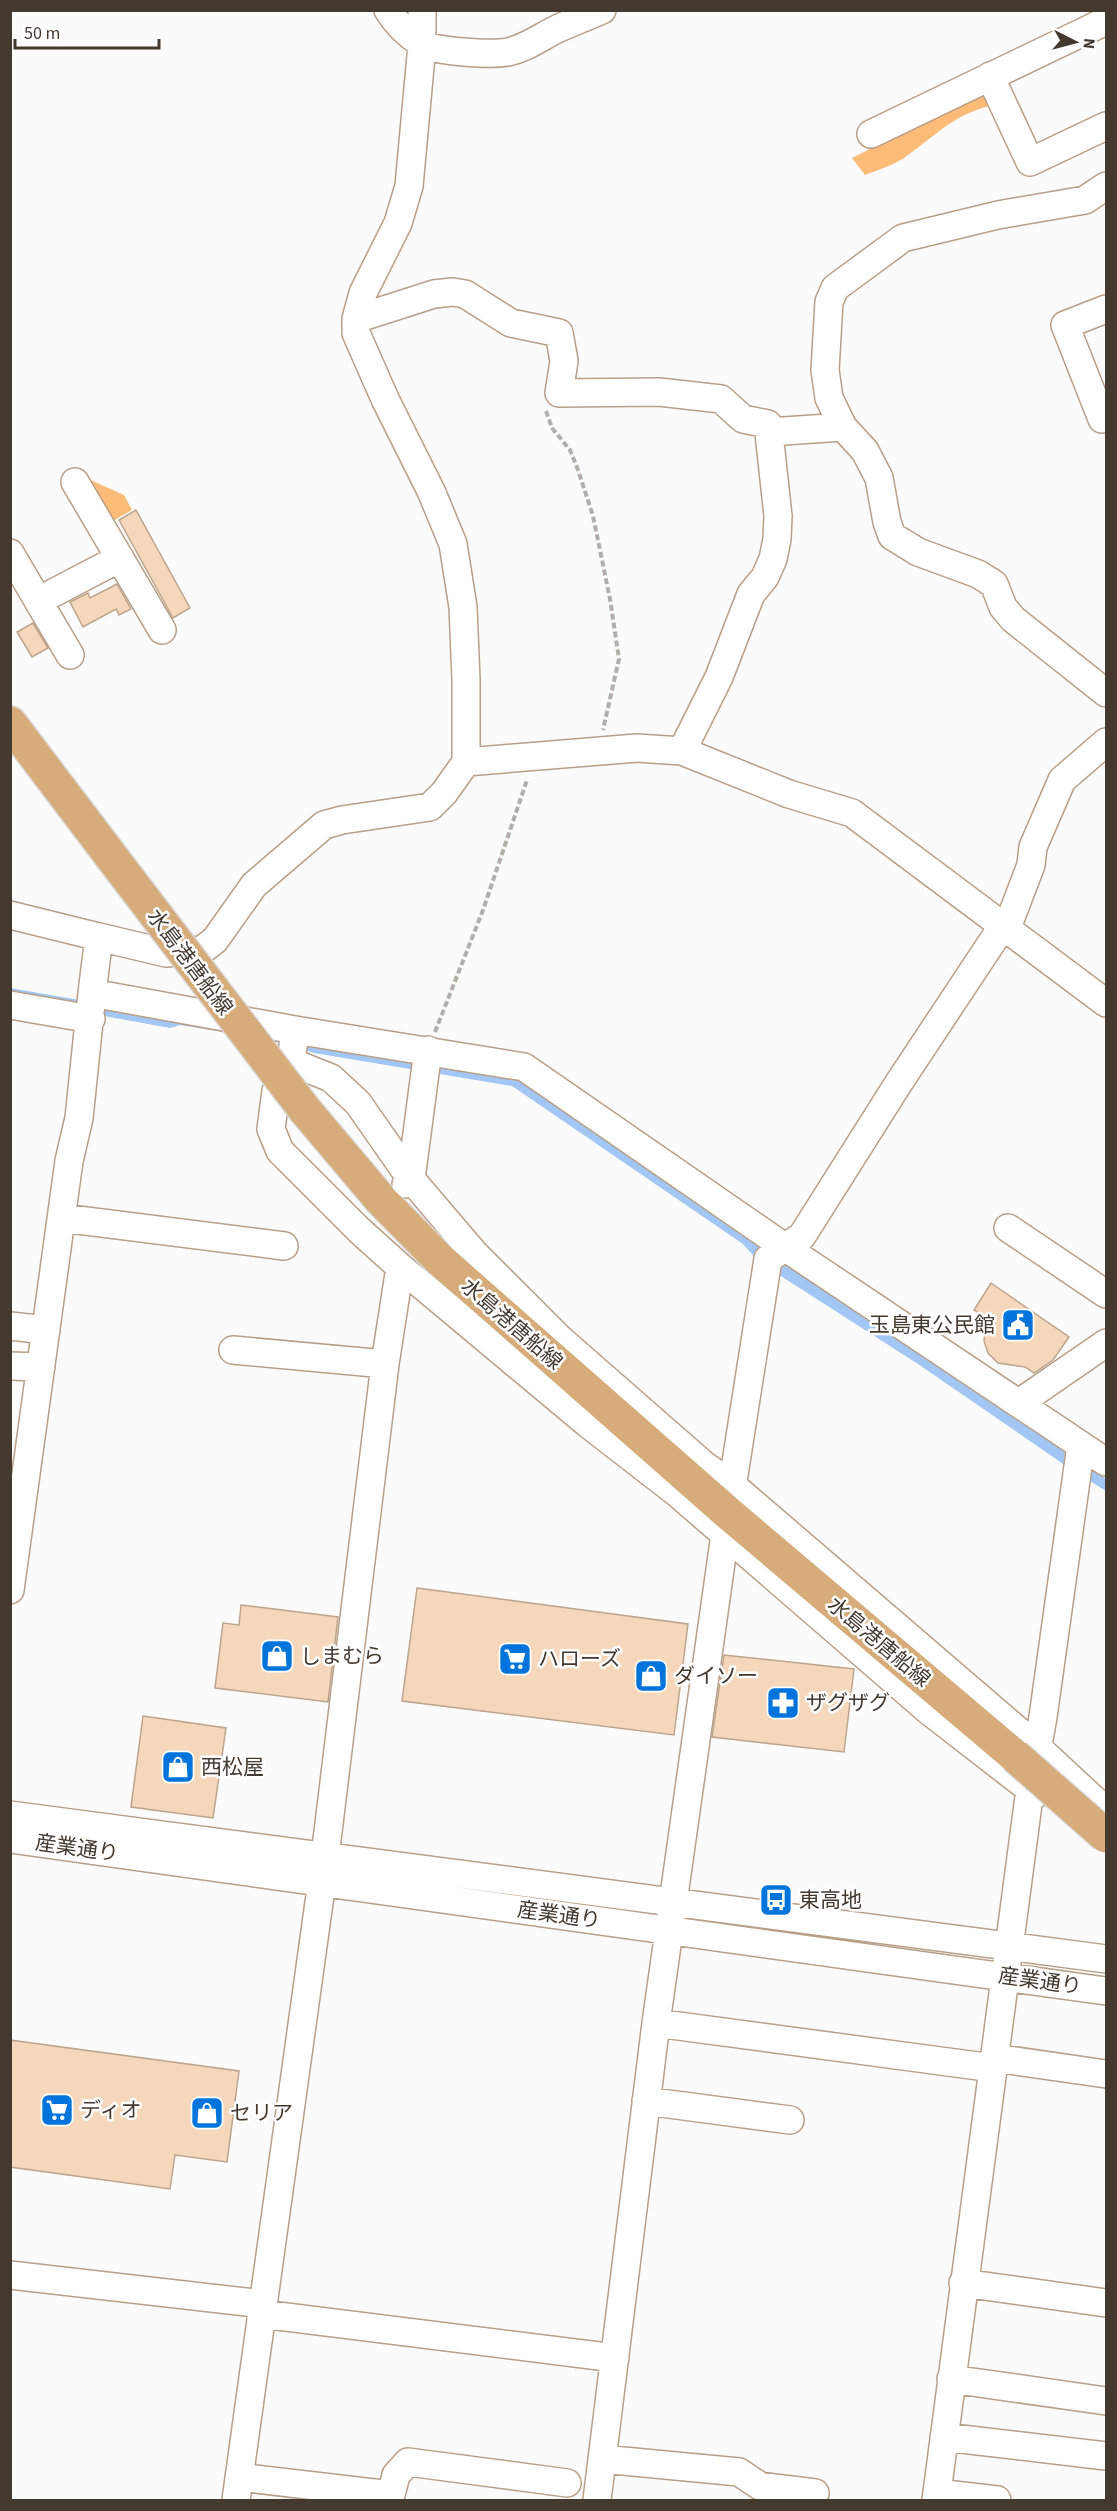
<svg xmlns="http://www.w3.org/2000/svg" width="1117" height="2511" viewBox="0 0 1117 2511" font-family="'Source Sans 3','Noto Sans JP',sans-serif">
<style>
.green{fill:#fdbb78}
.water{fill:#a2c7f5}
.building{fill:#f5d7bb;stroke:#bda48c;stroke-width:1.5}
.lines{fill:none;stroke-linecap:round;stroke-linejoin:round}
.minor-casing{stroke:#b89f87;stroke-width:30}
.major-casing{stroke:#dad7d5;stroke-width:36}
.path{stroke:#b2aeaa;stroke-width:4;stroke-dasharray:6 3;stroke-linecap:butt}
.minor{stroke:#fff;stroke-width:27}
.major{stroke:#d6ac7a;stroke-width:33}
.major-bridge-casing{stroke:#dad7d5;stroke-width:36;stroke-linecap:butt}
.major-bridge{stroke:#d6ac7a;stroke-width:33}
.labels{text-anchor:middle;stroke-width:5;stroke-linejoin:round;paint-order:stroke}
.street-label{font-size:21px;fill:#44392f;stroke:#fff}
.poi-label{font-size:21px;fill:#44392f;stroke:#fff;text-anchor:start}
</style>
<rect width="100%" height="100%" fill="#fbfbfb"/>
<path class="green" d="M988 90 996 105C957 111 935 136 904 158 893 165 878 170 865 175L852 158Z
M84 477 124 495 132 510 111 522Z"/>
<path class="water" d="M10 988 513 1075 994 1405 1106 1479V1491L1069 1468 918 1364 759 1262 743 1244 512 1086 314 1053 269 1040 224 1032 180 1025 170 1028 11 999Z"/>
<path class="building" d="M136 510 190 608 173 618 119 520Z
M117 584 131 609 119 615 116 609 83 627 70 602 88 593 90 598Z
M33 623 48 648 32 657 17 632Z
M991 1283 1069 1337 1053 1360 1034 1373 1025 1367 998 1363 988 1353 984 1341 986 1318 974 1310Z
M417 1588 688 1624 674 1735 402 1701Z
M241 1605 338 1617 328 1702 215 1688 223 1623 239 1625Z
M724 1655 854 1669 844 1752 712 1737Z
M143 1716 226 1728 213 1818 131 1807Z
M10 2040 239 2071 227 2162 175 2155 170 2189 10 2167Z"/>
<g class="lines">
<defs>
<path id="minor" d="M388 10C396 23 408 35 421 43 434 52 492 55 508 52 527 48 542 36 559 28 573 22 588 16 602 10
M990 76 1030 162 1106 126
M871 134 1106 21
M1106 309 1065 325 1102 419 1106 417
M356 319 434 294 453 292 465 294 511 323 559 333 564 361 559 393 659 392 721 399 743 419 768 424 778 516 777 539 773 559 765 577 751 594 719 677 682 751
M843 427 865 451 879 478 887 522 892 536 918 552 978 574 994 584 1003 607 1013 619 1106 693
M769 432 843 427 829 398 825 370 829 302 835 288 903 238 998 215 1085 200 1106 186
M75 482 162 630
M10 553 70 655
M38 601 120 558
M466 762 637 748 682 751 789 794 852 813 1106 1003
M10 915 99 937 92 993
M99 937 166 953 202 950 215 940 254 885 324 825 342 820 430 807 444 793 466 762V680L463 607 453 544 432 493 385 399 356 333V319L363 293 398 223 409 186 422 45V10
M10 1005 91 1019
M295 1030 291 1062 276 1091 271 1129 280 1151 359 1230 400 1267 588 1424 677 1493 929 1711 1036 1794
M291 1062 331 1078 358 1103 411 1179 474 1253 560 1339 704 1465 732 1485 1037 1747 1106 1811
M406 1184 411 1179 428 1050
M62 1218 284 1246
M1008 1228 1106 1294
M10 1326 46 1330
M233 1350 385 1364
M10 1366 41 1367
M1019 1403 1106 1343
M10 1590 69 1161 79 1118 92 993 295 1030 524 1067 783 1246 1106 1462
M10 1815 1106 1959
M10 1839 1106 1991
M656 2023 993 2068
M995 2058 1106 2074
M646 2101 790 2120
M10 2275 263 2304
M963 2283 1106 2303
M262 2314 615 2358
M951 2379 1106 2401
M944 2437 1106 2456
M602 2459 739 2472 760 2486 815 2493
M239 2477 391 2495 396 2475 408 2462 567 2483
M937 2493 997 2500
M236 2500 322 1881 385 1364 400 1267
M597 2500 656 2023 728 1513 768 1259 802 1236 898 1084 1002 927 1010 920 1031 865 1033 847 1062 780 1106 742
M936 2500 1030 1789 1043 1717 1081 1445"/>
<path id="major" d="M10 723 120 868
M305 1110 381 1200 439 1259 728 1513 1015 1756"/>
</defs>
<use href="#minor" class="minor-casing"/>
<use href="#major" class="major-casing"/>
<path class="path" d="M546 411 552 428 570 450 578 470 593 516 610 599 619 659 603 730
M435 1032 483 910 527 780"/>
<use href="#minor" class="minor"/>
<use href="#major" class="major"/>
<defs>
<path id="major-bridge" d="M120 868 305 1110
M1015 1756 1106 1836"/>
</defs>
<use href="#major-bridge" class="major-bridge-casing"/>
<use href="#major-bridge" class="major-bridge"/>
</g>
<defs>
<symbol id="civic-square" viewBox="-11 -11 22 22"><rect x="-9" y="-9" width="18" height="18" rx="4" fill="#0074db" stroke="#fff"/><path d="M-.6-6.5H3V-4.5H.6V-3L4-1V1h2V6H-6V1h2V-1L-.6-3ZM-1.2 2.5V6h2.4V2.5Z" fill="#fff"/></symbol>
<symbol id="shop-square" viewBox="-11 -11 22 22"><rect x="-9" y="-9" width="18" height="18" rx="4" fill="#0074db" stroke="#fff"/><path d="M-5-2.5h2.3a2.7 3.5 0 0 1 5.4 0H5L5.5 6h-11ZM-1.5-2.5h3a1.5 2.3 0 0 0-3 0Z" fill="#fff"/></symbol>
<symbol id="supermarket-square" viewBox="-11 -11 22 22"><rect x="-9" y="-9" width="18" height="18" rx="4" fill="#0074db" stroke="#fff"/><path d="M-6-5.5h2.5l.6 2H6L4.5 2H-2.5L-4.4-4H-6ZM-1.5 3.2a1.3 1.3 0 1 0 .1 0ZM3 3.2a1.3 1.3 0 1 0 .1 0Z" fill="#fff"/></symbol>
<symbol id="pharmacy-square" viewBox="-11 -11 22 22"><rect x="-9" y="-9" width="18" height="18" rx="4" fill="#0074db" stroke="#fff"/><path d="M-2-6h4v4h4v4h-4v4h-4v-4h-4v-4h4Z" fill="#fff"/></symbol>
<symbol id="bus-square" viewBox="-11 -11 22 22"><rect x="-9" y="-9" width="18" height="18" rx="4" fill="#0074db" stroke="#fff"/><path d="M-5-6H5V4H4V6H2V4H-2V6H-4V4H-5ZM-3.5-4V0h7V-4ZM-3.5 1.2v1.5H-2V1.2ZM2 1.2v1.5H3.5V1.2Z" fill="#fff"/></symbol>
</defs>
<g fill-rule="evenodd">
<use href="#civic-square" x="999" y="1306" width="38" height="38"/>
<use href="#shop-square" x="258" y="1637" width="38" height="38"/>
<use href="#supermarket-square" x="496" y="1640" width="38" height="38"/>
<use href="#shop-square" x="632" y="1657" width="38" height="38"/>
<use href="#pharmacy-square" x="764" y="1684" width="38" height="38"/>
<use href="#shop-square" x="159" y="1748" width="38" height="38"/>
<use href="#bus-square" x="757" y="1881" width="38" height="38"/>
<use href="#supermarket-square" x="38" y="2091" width="38" height="38"/>
<use href="#shop-square" x="188" y="2094" width="38" height="38"/>
</g>
<g class="labels">
<g class="street-label">
<text transform="translate(190 962) rotate(53)" y="7">水島港唐船線</text>
<text transform="translate(512 1324) rotate(41)" y="7">水島港唐船線</text>
<text transform="translate(879 1642) rotate(40)" y="7">水島港唐船線</text>
<text transform="translate(77 1848) rotate(8)" y="7">産業通り</text>
<text transform="translate(559 1915) rotate(8)" y="7">産業通り</text>
<text transform="translate(1040 1981) rotate(8)" y="7">産業通り</text>
</g>
<g class="poi-label">
<text x="995" y="1332" text-anchor="end">玉島東公民館</text>
<text x="300" y="1663">しまむら</text>
<text x="538" y="1666">ハローズ</text>
<text x="674" y="1683">ダイソー</text>
<text x="806" y="1710">ザグザグ</text>
<text x="201" y="1774">西松屋</text>
<text x="799" y="1907">東高地</text>
<text x="80" y="2117">ディオ</text>
<text x="230" y="2120">セリア</text>
</g>
</g>
<rect width="1117" height="2511" fill="none" stroke="#44392f" stroke-width="24"/>
<g transform="translate(1075 42) rotate(96)" stroke="#ffffff" stroke-width="4.5" paint-order="stroke">
<path d="M0-4.5L10 22L0 15L-10 22Z" fill="#44392f"/>
<text y="-9" font-size="16" font-weight="bold" text-anchor="middle" fill="#44392f">N</text>
</g>
<path d="M15 39v9h144v-9" fill="none" stroke="#44392f" stroke-width="3"/>
<text x="24" y="39" font-size="18" fill="#44392f" stroke="#ffffff" stroke-width="4.5" paint-order="stroke">50 m</text>
</svg>
